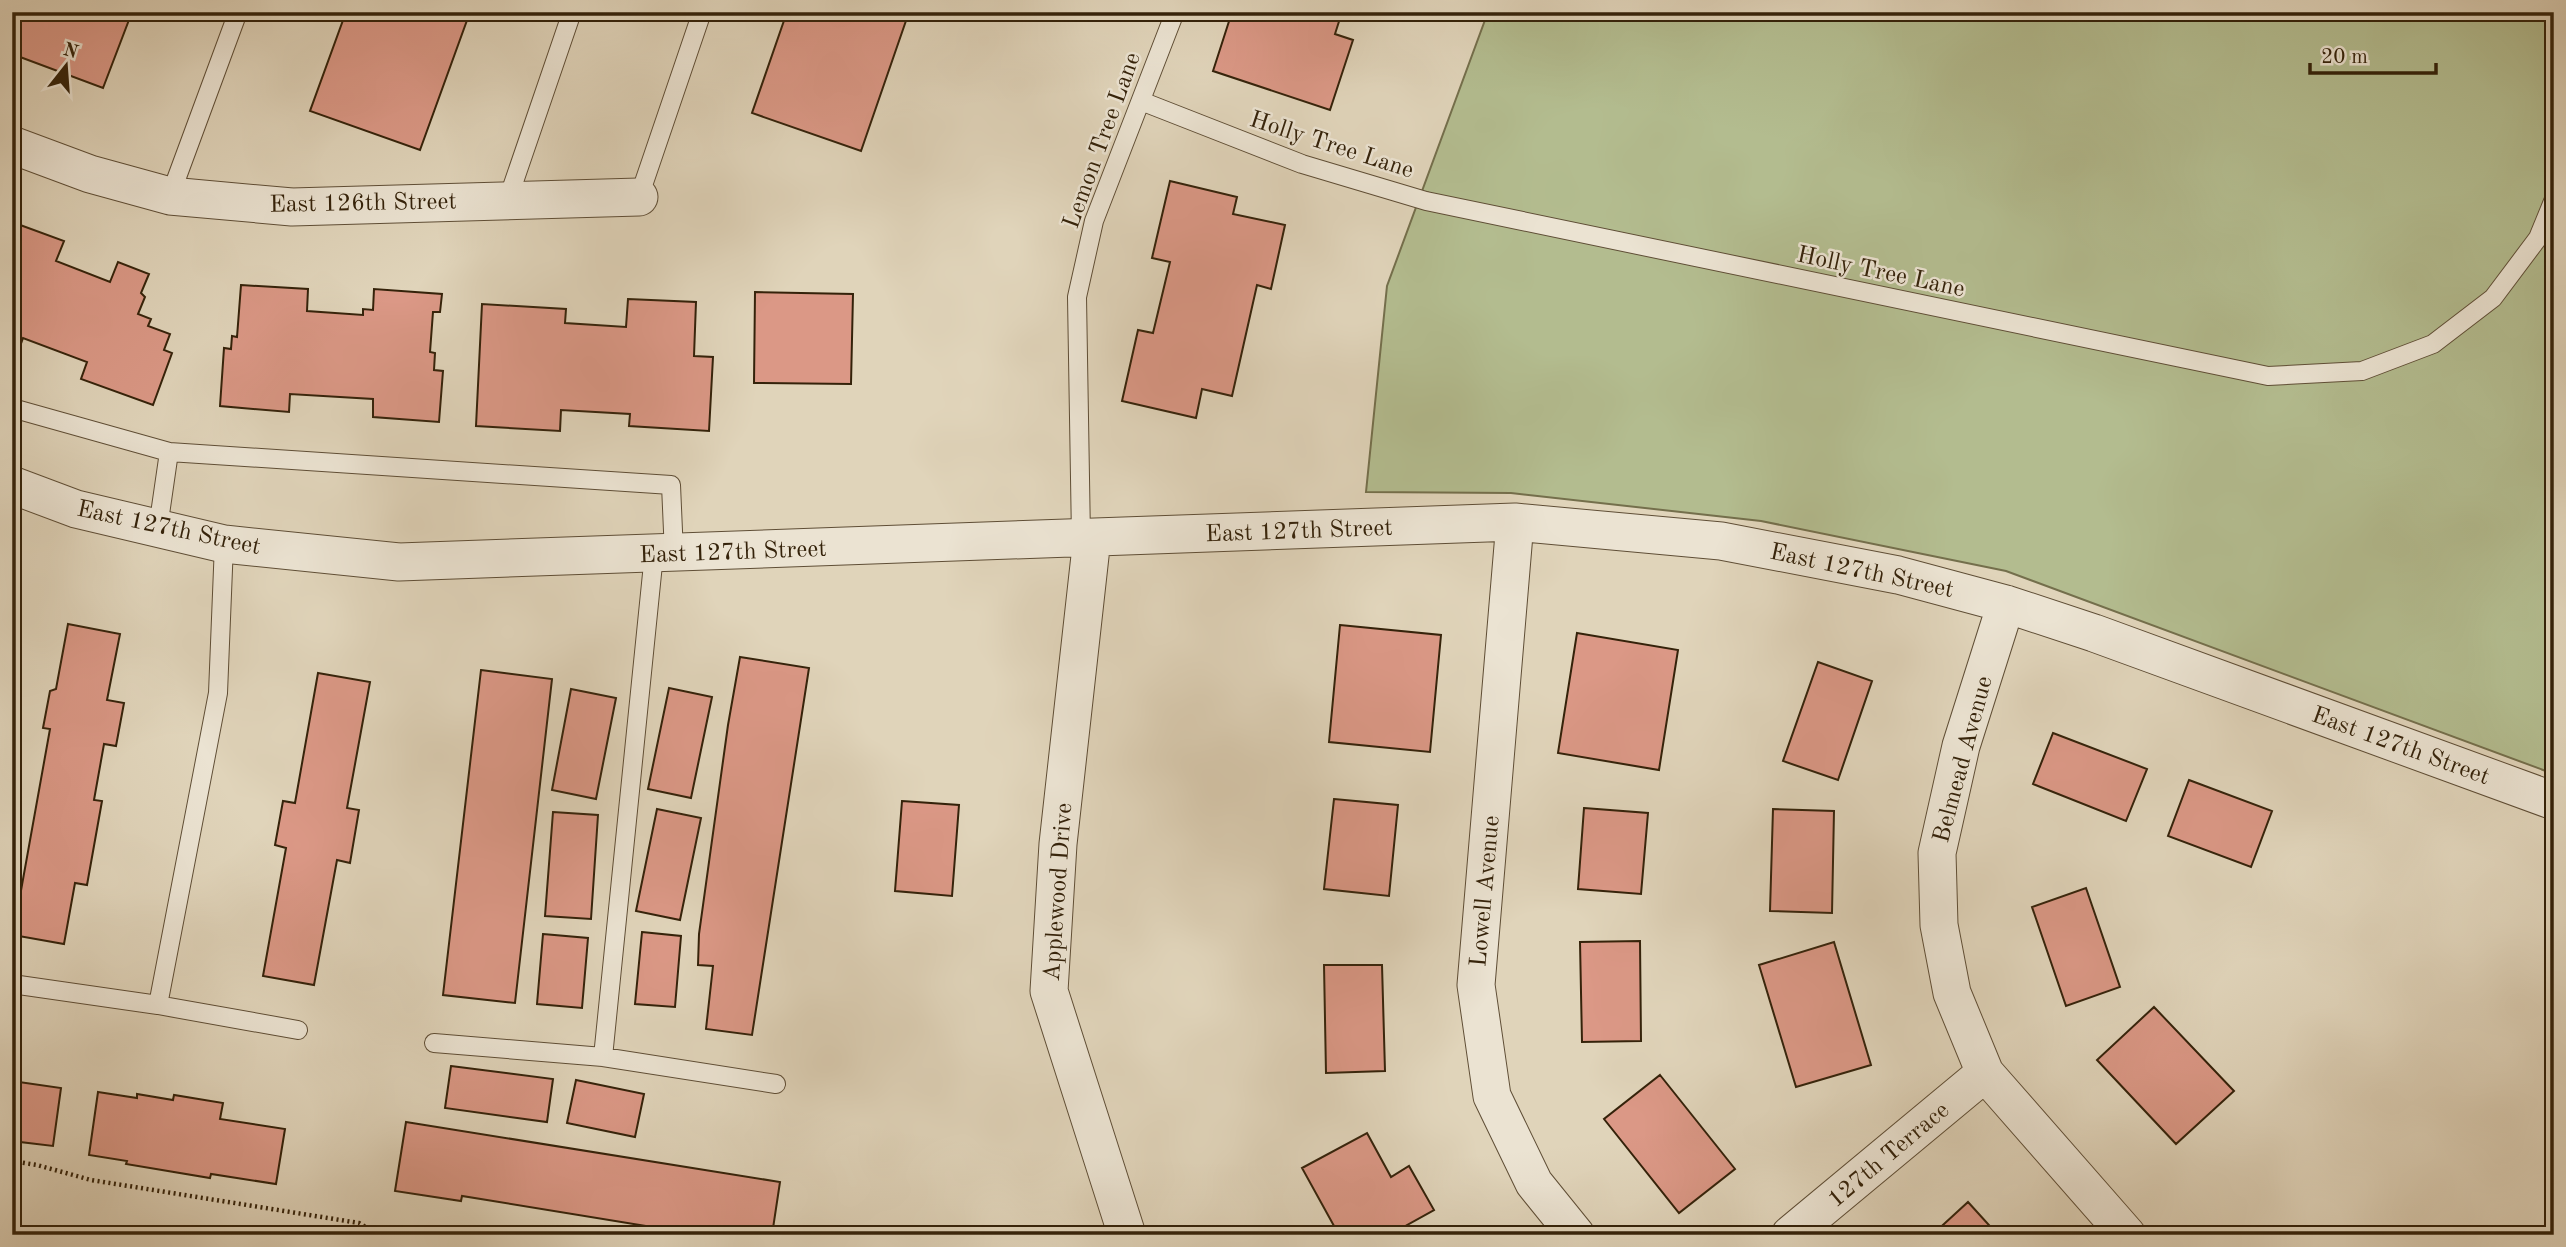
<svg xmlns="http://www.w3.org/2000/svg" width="2566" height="1247" viewBox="0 0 2566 1247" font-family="'Old Standard TT',serif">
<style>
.green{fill:#b3bc8f;stroke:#746f4c;stroke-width:2}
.building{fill:#db9886;stroke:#34220a;stroke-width:2}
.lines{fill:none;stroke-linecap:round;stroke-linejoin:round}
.lane-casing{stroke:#5f4e36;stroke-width:20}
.street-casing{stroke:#5f4e36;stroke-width:39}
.path{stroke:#34220a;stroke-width:4.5;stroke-dasharray:2 3.5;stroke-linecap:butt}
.lane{stroke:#ebe3d2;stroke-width:18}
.street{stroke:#ebe3d2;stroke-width:37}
.labels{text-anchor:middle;stroke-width:5;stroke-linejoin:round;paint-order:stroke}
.street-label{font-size:24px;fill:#34220a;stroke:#ebe3d2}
</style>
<rect width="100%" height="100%" fill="#e0d4ba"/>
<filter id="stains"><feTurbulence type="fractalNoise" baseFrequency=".00286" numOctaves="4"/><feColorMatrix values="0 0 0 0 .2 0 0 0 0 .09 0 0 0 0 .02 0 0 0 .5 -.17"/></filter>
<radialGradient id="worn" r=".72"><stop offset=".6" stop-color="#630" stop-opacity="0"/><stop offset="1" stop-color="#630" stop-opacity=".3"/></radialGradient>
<path class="green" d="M1488 12H2554V774L2006 571 1761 521 1511 493 1366 492 1387 286Z"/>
<path class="building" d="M12 12H132L103 88 12 54Z
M346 12H470L420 150 310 111Z
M787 12H909L861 151 752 113Z
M1232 12H1342L1335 34 1353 40 1330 110 1213 71Z
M1170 181 1237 197 1233 214 1285 225 1271 289 1257 285 1232 396 1202 389 1196 418 1122 401 1138 330 1153 333 1170 262 1152 258Z
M12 222 64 241 56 261 110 282 118 262 149 274 141 293 145 297 138 314 151 319 148 326 170 334 164 350 172 353 153 405 81 379 87 362 23 338 17 355 12 354Z
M241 285 308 289 307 311 363 315V309L373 310 374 289 442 294 440 312H433L430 352 435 353 434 370 443 371 439 422 373 417V399L290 394 289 412 220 406 224 348 231 349 232 336 237 337Z
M755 292 853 294 851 384 754 383Z
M628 299 696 302 694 356 713 357 709 431 629 426 630 414 561 410 560 431 476 426 482 304 566 309 565 323 626 327Z
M68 624 120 634 107 700 124 703 116 746 104 744 94 800 102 801 87 885 75 883 64 944 13 935 50 729 43 728 50 691 56 689Z
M1340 625 1441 635 1430 752 1329 742Z
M1577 633 1678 650 1659 770 1558 753Z
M740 657 809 668 752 1035 706 1029 713 966 698 965 699 934 728 725Z
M1818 662 1872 681 1838 780 1783 761Z
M481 670 552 679 515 1003 443 995Z
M318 673 370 682 347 808 359 810 350 863 337 860 314 985 263 976 286 848 275 845 283 801 295 803Z
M669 688 712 697 691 798 648 789Z
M571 689 616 698 596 799 552 790Z
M2053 733 2147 769 2126 821 2033 784Z
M2189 780 2272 811 2251 867 2168 836Z
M1334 799 1398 805 1389 896 1324 889Z
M902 801 959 805 952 896 895 891Z
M1584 808 1648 813 1641 894 1578 889Z
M657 809 701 818 680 920 636 911Z
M1773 809 1834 811 1832 913 1770 911Z
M553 812 598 815 591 919 545 916Z
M2086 888 2120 987 2066 1006 2032 907Z
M642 932 681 936 675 1007 635 1004Z
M543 934 588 938 582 1008 537 1004Z
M1640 941 1641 1041 1582 1042 1580 942Z
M1834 942 1871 1065 1796 1087 1759 965Z
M1324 965H1382L1385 1071 1326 1073Z
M2154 1007 2234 1091 2176 1144 2097 1060Z
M451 1066 553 1079 547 1122 445 1108Z
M1660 1075 1735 1169 1679 1213 1604 1119Z
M576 1080 644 1094 635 1137 567 1123Z
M12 1081 61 1088 53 1146 12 1141Z
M98 1092 137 1098V1094L173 1100 174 1095 223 1103 220 1119 285 1129 276 1184 211 1174 210 1178 126 1164 127 1161 89 1155Z
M406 1122 780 1182 772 1235H701L462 1196 461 1201 395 1191Z
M1367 1133 1391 1177 1409 1166 1434 1210 1389 1235H1339L1302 1168Z
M1968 1202 1998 1235H1932Z"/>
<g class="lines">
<defs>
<path id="lane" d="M1141 101 1302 164 1426 201 2268 376 2362 371 2433 344 2493 298 2538 238 2554 199
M170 196 238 12
M639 197 702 12
M508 199 572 12
M12 408 169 452 671 485 674 554
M158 528 169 452
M1081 538 1077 297 1094 221 1175 12
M12 984 158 1005 298 1030
M158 1005 218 693 224 544
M434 1043 603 1057 776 1084
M603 1057 654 554"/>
<path id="street" d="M12 145 90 174 170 196 292 207 639 197
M12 485 76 509 224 544 399 562 1515 522 1721 541 1898 575 2006 604 2094 633 2554 801
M1515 522 1476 985 1492 1096 1534 1183 1576 1235
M1092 538 1058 844 1049 991 1127 1235
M2006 604 1961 746 1937 853 1939 925 1952 993 1985 1073 2127 1235
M1790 1235 1985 1073"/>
</defs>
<use href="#lane" class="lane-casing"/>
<use href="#street" class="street-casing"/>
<path class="path" d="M12 1161 37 1165 91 1180 359 1223 379 1235"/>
<use href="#lane" class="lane"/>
<use href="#street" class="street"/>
</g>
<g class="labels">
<g class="street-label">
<text transform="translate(1101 140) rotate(-70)" y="8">Lemon Tree Lane</text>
<text transform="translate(1332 144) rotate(18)" y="8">Holly Tree Lane</text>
<text transform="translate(363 202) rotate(-1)" y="8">East 126th Street</text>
<text transform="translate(1881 271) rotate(12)" y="8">Holly Tree Lane</text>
<text transform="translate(169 527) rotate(12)" y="8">East 127th Street</text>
<text transform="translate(1299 530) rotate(-2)" y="8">East 127th Street</text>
<text transform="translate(733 551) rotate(-2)" y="8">East 127th Street</text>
<text transform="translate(1862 570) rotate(12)" y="8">East 127th Street</text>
<text transform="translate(2401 745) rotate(20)" y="8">East 127th Street</text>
<text transform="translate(1962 759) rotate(-75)" y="8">Belmead Avenue</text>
<text transform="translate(1484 891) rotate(-85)" y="8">Lowell Avenue</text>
<text transform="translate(1057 892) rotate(-86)" y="8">Applewood Drive</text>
<text transform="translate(1888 1154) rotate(-40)" y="8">127th Terrace</text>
</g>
</g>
<rect width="2566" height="1247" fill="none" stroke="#e0d4ba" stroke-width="42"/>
<rect x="14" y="14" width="2538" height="1219" fill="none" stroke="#34220a" stroke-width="3.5"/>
<rect x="21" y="21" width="2524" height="1205" fill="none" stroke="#34220a" stroke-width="2"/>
<g transform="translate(66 66) rotate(17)" stroke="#ebe3d2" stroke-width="5" paint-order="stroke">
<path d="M0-5L12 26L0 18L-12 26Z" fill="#34220a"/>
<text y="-10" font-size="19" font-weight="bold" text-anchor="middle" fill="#34220a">N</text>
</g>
<path d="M2310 63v10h126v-10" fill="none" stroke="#34220a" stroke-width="3.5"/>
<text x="2321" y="63" font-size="21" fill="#34220a" stroke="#ebe3d2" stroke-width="5" paint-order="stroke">20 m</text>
<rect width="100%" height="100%" filter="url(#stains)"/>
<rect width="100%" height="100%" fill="url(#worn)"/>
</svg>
